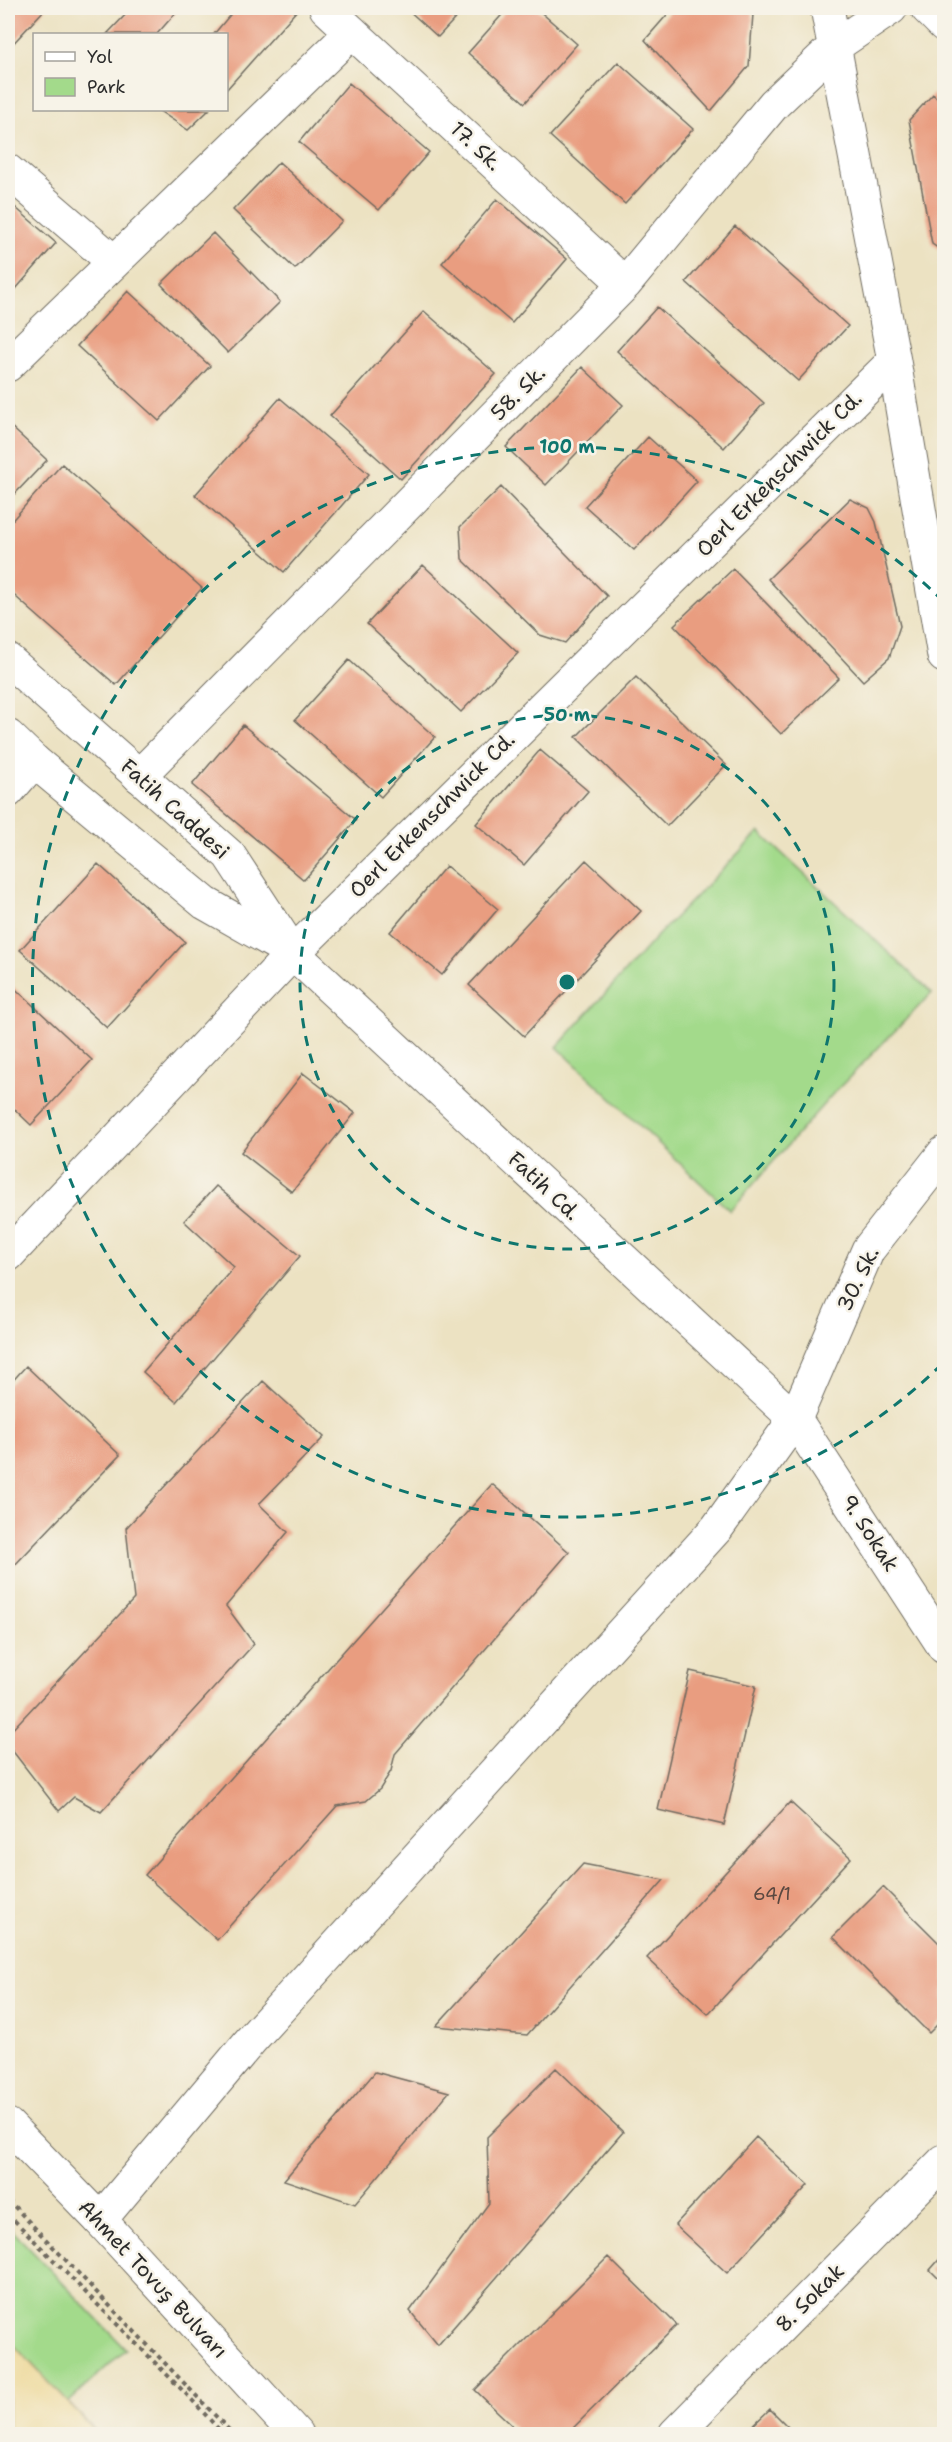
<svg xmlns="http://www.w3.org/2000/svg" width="952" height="2442" viewBox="0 0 952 2442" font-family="'Shantell Sans',sans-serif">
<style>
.green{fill:#a3da8b;stroke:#67825b;stroke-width:1.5}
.sand{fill:#eeda9e;stroke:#8c8264;stroke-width:1.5}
.building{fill:#e99d80}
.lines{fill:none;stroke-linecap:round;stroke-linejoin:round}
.minor-casing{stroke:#6f6b60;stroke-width:35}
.tertiary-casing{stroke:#6f6b60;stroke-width:35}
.secondary-casing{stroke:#6f6b60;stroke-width:35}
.path{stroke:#6f6b60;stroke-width:4;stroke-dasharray:4.5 4.5;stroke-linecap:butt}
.minor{stroke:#fff;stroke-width:33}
.tertiary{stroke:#fff;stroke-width:33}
.secondary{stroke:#fff;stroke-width:33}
.ring{fill:none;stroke:#0f766e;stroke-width:3;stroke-dasharray:10 8}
.labels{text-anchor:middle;stroke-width:5;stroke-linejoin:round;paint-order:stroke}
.number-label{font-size:18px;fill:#5a4840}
.street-label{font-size:21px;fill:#2b2b2b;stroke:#f7f3e8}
.centre{fill:#0f766e;stroke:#f7f3e8;stroke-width:3}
.ring-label{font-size:18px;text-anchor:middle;font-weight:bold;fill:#0f766e;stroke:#f7f3e8;stroke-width:5;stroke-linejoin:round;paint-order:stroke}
</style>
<rect width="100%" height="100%" fill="#f7f3e8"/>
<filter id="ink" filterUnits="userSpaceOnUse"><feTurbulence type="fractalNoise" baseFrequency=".0167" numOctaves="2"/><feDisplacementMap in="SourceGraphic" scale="12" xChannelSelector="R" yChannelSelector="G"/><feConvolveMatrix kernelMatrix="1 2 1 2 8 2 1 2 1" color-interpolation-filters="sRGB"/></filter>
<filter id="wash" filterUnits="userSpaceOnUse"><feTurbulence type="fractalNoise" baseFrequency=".008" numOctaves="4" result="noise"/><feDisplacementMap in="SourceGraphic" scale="24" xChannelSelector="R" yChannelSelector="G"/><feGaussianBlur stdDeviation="1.35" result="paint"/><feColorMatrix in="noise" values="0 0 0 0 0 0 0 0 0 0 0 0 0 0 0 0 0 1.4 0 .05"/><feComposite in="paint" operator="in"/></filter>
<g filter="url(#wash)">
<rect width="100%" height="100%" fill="#ece2c2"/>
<path class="green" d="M759 832 932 993 830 1097 730 1211 557 1047 658 935Z
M8 2226 126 2349 68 2403 8 2339Z"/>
<path class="sand" d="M8 2339 98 2434H8Z"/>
<g id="blocks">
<path class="building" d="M8 8H46L8 49Z
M132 8H180L157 34H107Z
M220 8H299L226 90V34H214L230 15Z
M406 8H465L438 37Z
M508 8H536L577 44 525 103 468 53Z
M673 8H748L753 14 749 66 711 111 645 40Z
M618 62 693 129 625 204 550 136Z
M349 83 429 152 379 210 299 142Z
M933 94 944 106V252L932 244 909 120Z
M158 110H209L188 130Z
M279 162 342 221 295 269 233 210Z
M497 199 567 259 512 323 442 263Z
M8 201 56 243 8 298Z
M735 226 848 326 798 381 686 282Z
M213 233 280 302 228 353 161 284Z
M128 291 210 366 159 421 77 346Z
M657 307 764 403 724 448 617 351Z
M424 311 496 374 401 479 330 416Z
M582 367 623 405 546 485 506 447Z
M280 398 369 474 284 572 195 495Z
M8 424 47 460 8 501Z
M648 437 697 481 634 550 585 506Z
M62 464 202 588 116 685 8 590V525Z
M501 487 607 596 565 643 540 635 462 559 460 527Z
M850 499 869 508 876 522 900 626 889 658 863 681 768 579Z
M423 565 518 653 461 712 367 624Z
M733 569 839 678 781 734 674 625Z
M349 660 435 737 381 797 295 720Z
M636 677 726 765 667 826 576 737Z
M243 725 356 820 304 880 192 785Z
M540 750 588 791 524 865 476 824Z
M586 860 641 911 524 1036 469 985Z
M98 864 185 942 107 1028 20 950Z
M446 866 498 909 442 975 390 932Z
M8 982 92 1060 31 1125 8 1103Z
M303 1073 355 1113 292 1192 241 1152Z
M216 1186 300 1256 176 1402 143 1372 234 1267 184 1221Z
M26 1366 120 1455 10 1570 8 1567V1386Z
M263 1381 324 1437 259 1504 288 1532 226 1606 254 1644 101 1812 74 1797 59 1811 8 1745V1734L134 1599 126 1528Z
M492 1484 569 1552 395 1754 391 1771 380 1789 366 1801 337 1806 217 1940 145 1875Z
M690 1671 756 1686 724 1825 658 1810Z
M790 1802 851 1858 708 2014 647 1958Z
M583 1864 664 1880 527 2035 436 2026Z
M883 1887 944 1948V2018L929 2033 833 1937Z
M556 2068 623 2132 438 2345 410 2311 489 2203 487 2137Z
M375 2072 449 2092 355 2204 284 2180Z
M756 2137 808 2185 727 2273 675 2225Z
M944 2254V2284L930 2270Z
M608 2257 677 2325 567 2434H521L475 2390Z
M770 2409 795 2434H744Z"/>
</g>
</g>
<g filter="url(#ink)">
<use href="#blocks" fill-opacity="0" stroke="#6f6b60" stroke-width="1.5"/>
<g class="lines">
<defs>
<path id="minor" d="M326 8 625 284
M827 8 894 361 944 656
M927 8 944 25
M8 171 114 262
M8 365 352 32
M139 776 625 284 774 104 835 46 891 8
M8 791 34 761
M293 953 795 1419 944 1647
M8 1255 293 953 894 361
M100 2220 251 2040 717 1528 795 1419 868 1250 944 1153
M675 2434 944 2161"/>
<path id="tertiary" d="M8 660 229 855 293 953
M8 736 34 761 205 903 286 949"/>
<path id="secondary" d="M8 2125 100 2220 296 2434"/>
</defs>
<use href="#minor" class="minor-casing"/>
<use href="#tertiary" class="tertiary-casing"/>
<use href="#secondary" class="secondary-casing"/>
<path class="path" d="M8 2200 233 2434
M8 2214 192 2400 223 2434"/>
<use href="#minor" class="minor"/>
<use href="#tertiary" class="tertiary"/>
<use href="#secondary" class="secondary"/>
</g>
</g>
<g class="ring">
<circle cx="567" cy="982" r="267"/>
<path d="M942 1364A535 535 0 1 1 942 600"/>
</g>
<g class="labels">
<g class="number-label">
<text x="772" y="1900">64/1</text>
</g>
<g class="street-label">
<text transform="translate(476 146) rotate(43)" y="7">17. Sk.</text>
<text transform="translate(518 393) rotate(-45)" y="7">58. Sk.</text>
<text transform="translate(779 474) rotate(-45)" y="7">Oerl Erkenschwick Cd.</text>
<text transform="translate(175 809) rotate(42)" y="7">Fatih Caddesi</text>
<text transform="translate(432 815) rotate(-45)" y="7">Oerl Erkenschwick Cd.</text>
<text transform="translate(544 1186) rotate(43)" y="7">Fatih Cd.</text>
<text transform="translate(858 1279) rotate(-64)" y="7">30. Sk.</text>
<text transform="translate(870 1533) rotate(57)" y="7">9. Sokak</text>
<text transform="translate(153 2279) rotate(47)" y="7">Ahmet Tovuş Bulvarı</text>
<text transform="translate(810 2298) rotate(-45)" y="7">8. Sokak</text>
</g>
</g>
<circle cx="567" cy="982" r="9" class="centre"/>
<g class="ring-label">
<text x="567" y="453">100 m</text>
<text x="567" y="721">50 m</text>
</g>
<rect width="952" height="2442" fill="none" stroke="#f7f3e8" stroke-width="30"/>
<rect x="33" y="33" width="195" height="78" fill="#f7f3e8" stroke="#a5a39c" stroke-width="1.5"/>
<rect x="45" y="52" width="30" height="9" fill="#ffffff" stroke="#a5a39c" stroke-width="1.5"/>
<text x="87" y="63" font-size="18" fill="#2b2b2b">Yol</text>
<rect x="45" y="78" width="30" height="18" fill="#a3da8b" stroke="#a5a39c" stroke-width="1.5"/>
<text x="87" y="93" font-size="18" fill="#2b2b2b">Park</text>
</svg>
